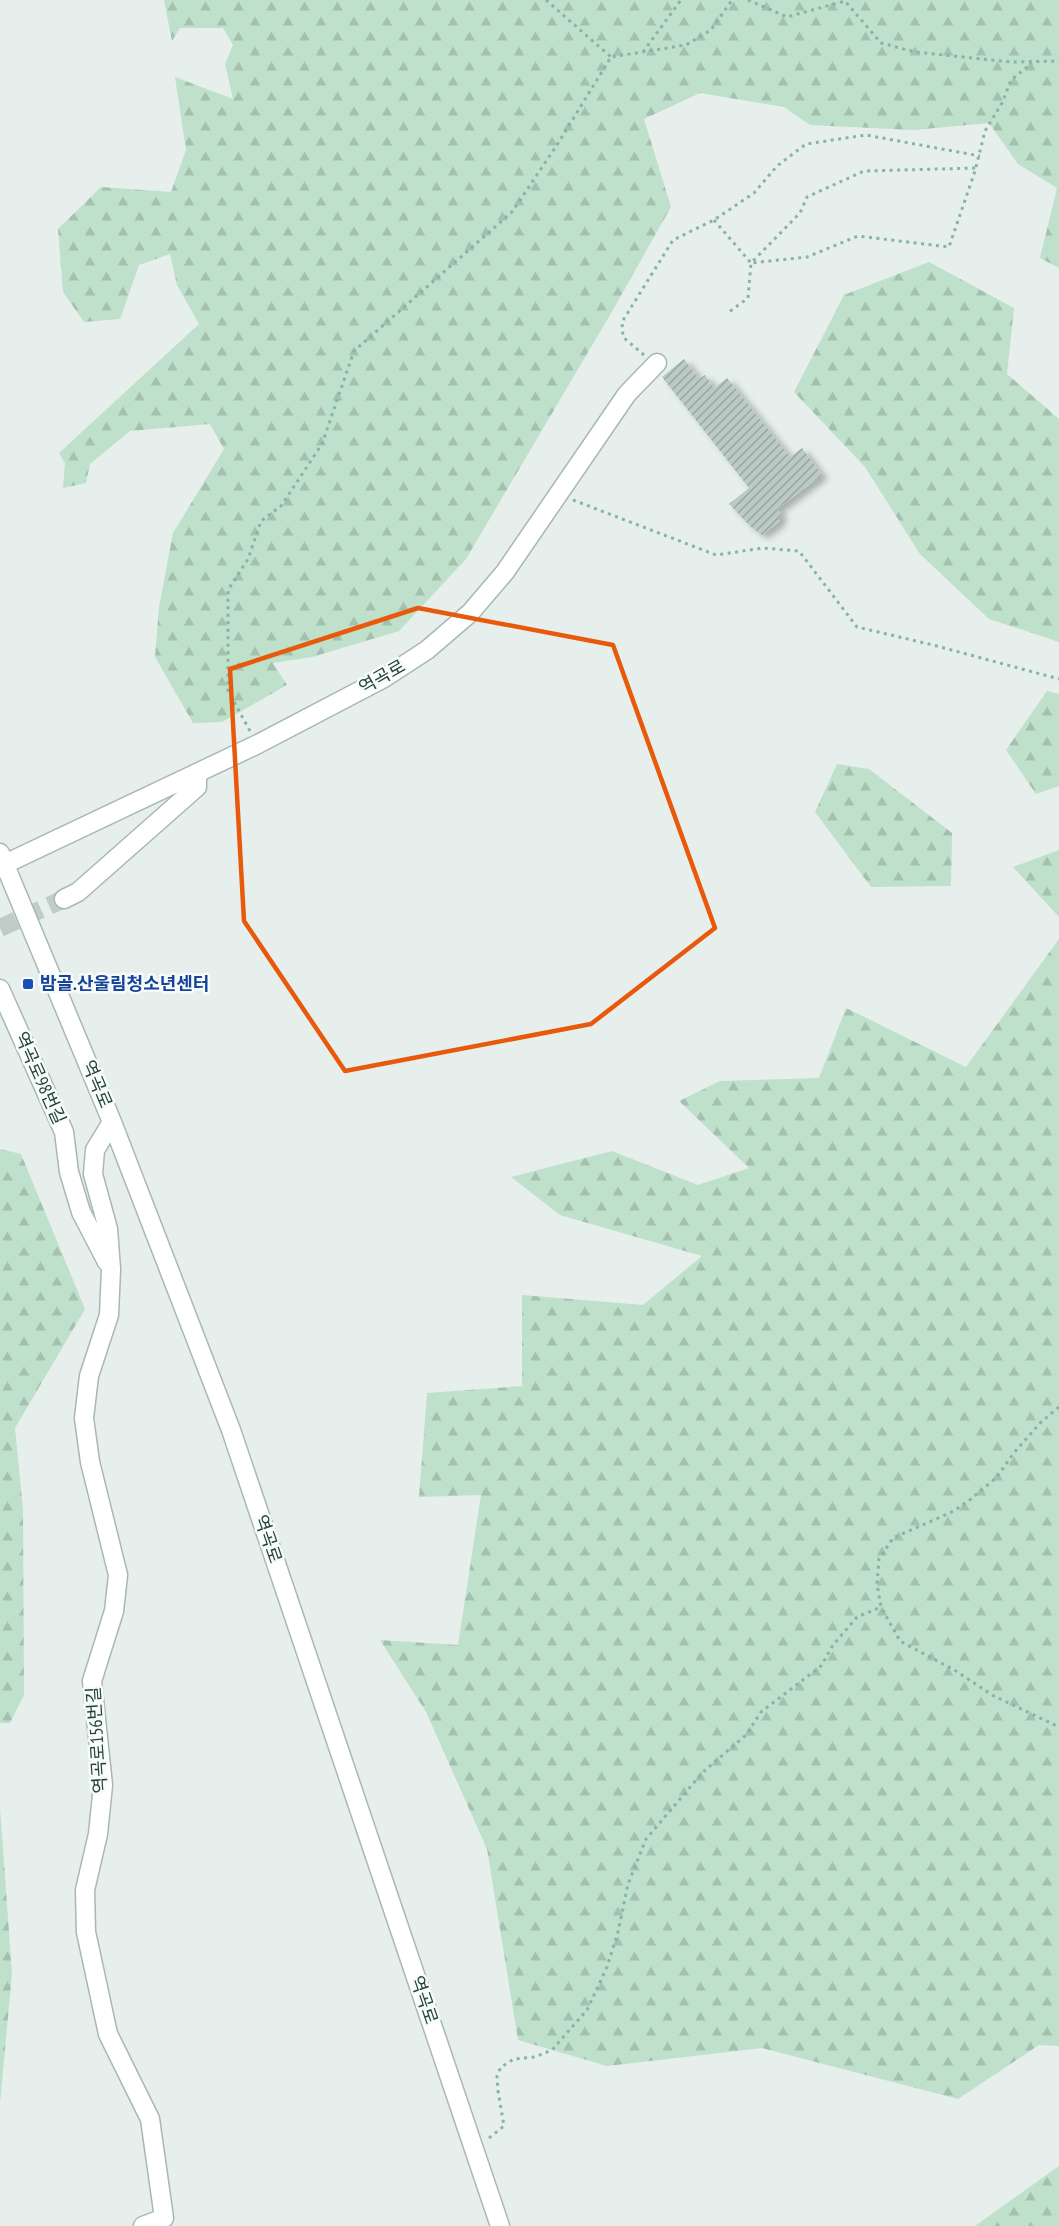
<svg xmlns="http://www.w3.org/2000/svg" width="1059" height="2226" viewBox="0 0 1059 2226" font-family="'PT Sans Narrow','Noto Sans KR',sans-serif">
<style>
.forest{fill:url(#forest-firs)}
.building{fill:url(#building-hatch);filter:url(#shadow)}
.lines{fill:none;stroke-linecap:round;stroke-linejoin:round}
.minor-tunnel{stroke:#bfccc9;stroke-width:18;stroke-dasharray:18 9;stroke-linecap:butt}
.minor-casing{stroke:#a8b8b4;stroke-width:21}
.path{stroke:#86b3aa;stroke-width:3;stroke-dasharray:3 4.5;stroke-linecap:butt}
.minor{stroke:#fff;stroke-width:18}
.marked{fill:none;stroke:#e8590c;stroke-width:4.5;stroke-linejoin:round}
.transit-dot{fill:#1a4fb4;stroke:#f7fbf9;stroke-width:2}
.labels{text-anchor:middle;stroke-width:5;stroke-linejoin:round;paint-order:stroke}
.street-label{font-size:18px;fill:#24423d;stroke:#f7fbf9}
.transit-label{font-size:18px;font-weight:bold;fill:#164399;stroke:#f7fbf9;text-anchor:start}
</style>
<defs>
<pattern id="forest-firs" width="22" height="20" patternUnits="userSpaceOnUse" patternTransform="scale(1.5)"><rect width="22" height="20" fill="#bfe0cb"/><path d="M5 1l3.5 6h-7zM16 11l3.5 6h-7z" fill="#a4c1af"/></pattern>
<pattern id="building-hatch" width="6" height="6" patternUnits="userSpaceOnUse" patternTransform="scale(1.5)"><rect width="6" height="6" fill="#bbcac5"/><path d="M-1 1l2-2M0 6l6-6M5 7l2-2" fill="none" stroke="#98a6a1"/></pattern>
<filter id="shadow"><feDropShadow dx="6" dy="4" stdDeviation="3" flood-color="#0004"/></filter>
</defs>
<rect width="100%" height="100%" fill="#e6efec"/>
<path class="forest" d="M164 0H1059V268L1040 258 1057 188 1018 164 989 123 914 130 810 125 784 107 700 93 644 119 671 207 610 315 466 559 399 631 312 657 273 663 287 685 222 722 193 723 155 657 159 607 173 533 224 449 210 424 130 431 90 464 86 483 63 488 65 463 59 453 199 324 177 285 170 254 139 265 120 319 84 322 63 292 58 229 101 187 171 192 186 150 175 77 233 99 225 64 233 45 223 28H180L172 41Z
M929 262 1014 308 1007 374 1059 419V642L989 619 920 554 865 467 794 392 844 295Z
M1047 691 1059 694V786L1036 794 1006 750Z
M837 764 869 769 952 833 951 886 871 887 815 812Z
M1059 850V917L1013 867Z
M1059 939V2046L1039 2045 958 2099 762 2048 607 2066 518 2040 487 1849 426 1712 380 1640 458 1645 481 1495 419 1497 427 1393 522 1386V1295L643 1305 702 1256 560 1215 511 1177 612 1151 698 1185 749 1168 679 1101 720 1081 819 1078 846 1008 966 1067Z
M0 1149 21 1154 85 1309 15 1428 23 1510 24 1695 10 1723H0Z
M0 1807 12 1974 0 2104Z
M1059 2166V2226H975Z"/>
<path class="building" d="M684 359 699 379 705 375 714 388 727 378 790 457 802 448 822 475 777 509 782 516 778 519 780 521 762 535 751 527 729 504 749 488 662 377Z"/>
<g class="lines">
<path class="minor-tunnel" d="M0 928 64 899"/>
<defs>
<path id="minor" d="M0 853 112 1122 231 1430 500 2226
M5 864 256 745 384 678 427 650 470 613 505 572 627 394 657 363
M64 899 78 892 197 787V773
M0 989 64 1132 69 1172 81 1212 107 1262
M112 1122 95 1150 93 1174 108 1229 111 1269 109 1315 89 1376 84 1418 90 1462 118 1575 114 1611 92 1681 103 1785 98 1834 85 1890 86 1932 108 2034 150 2119 164 2218
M143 2226 164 2218"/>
</defs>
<use href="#minor" class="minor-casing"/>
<path class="path" d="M546 0 611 57
M748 0 787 17 845 1 881 43 915 52 1011 62 1059 61
M643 52 681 0
M976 167 985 131 1002 103 1011 80 1032 63
M714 220 751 263 800 213 807 197 864 171 976 168 949 247 858 236 807 257 751 263 748 298 729 312
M644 355 623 337 622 322 673 240 714 220 754 193 777 166 806 144 866 135 980 156
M573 500 716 555 763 548 799 551 857 627 933 645 1059 679
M250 731 228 691V590L248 559 261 521 281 506 322 444 354 351 512 212 557 145 611 57 686 45 711 30 732 0
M1059 1407 1040 1423 1013 1454 997 1477 971 1499 954 1511 893 1538 879 1559 877 1584 881 1607 900 1641 956 1671 992 1695 1059 1727
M489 2138 504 2126 498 2091 497 2076 501 2067 514 2059 535 2057 552 2050 587 2010 607 1967 618 1932 628 1884 646 1839 703 1772 746 1735 761 1712 821 1666 833 1645 857 1617 881 1607"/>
<use href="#minor" class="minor"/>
</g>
<path class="marked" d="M418 608 613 645 715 928 591 1024 345 1071 244 921 230 669Z"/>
<rect class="transit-dot" x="22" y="978" width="12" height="12" rx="3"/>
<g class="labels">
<g class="street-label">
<text transform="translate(382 677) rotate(-30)" y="6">역곡로</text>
<text transform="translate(40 1078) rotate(66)" y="6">역곡로98번길</text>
<text transform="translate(97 1084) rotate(67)" y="6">역곡로</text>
<text transform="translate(268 1539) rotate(71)" y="6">역곡로</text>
<text transform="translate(97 1740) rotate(-94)" y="6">역곡로156번길</text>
<text transform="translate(424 2000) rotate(71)" y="6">역곡로</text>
</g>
<g class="transit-label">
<text x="40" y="990">밤골.산울림청소년센터</text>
</g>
</g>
</svg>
